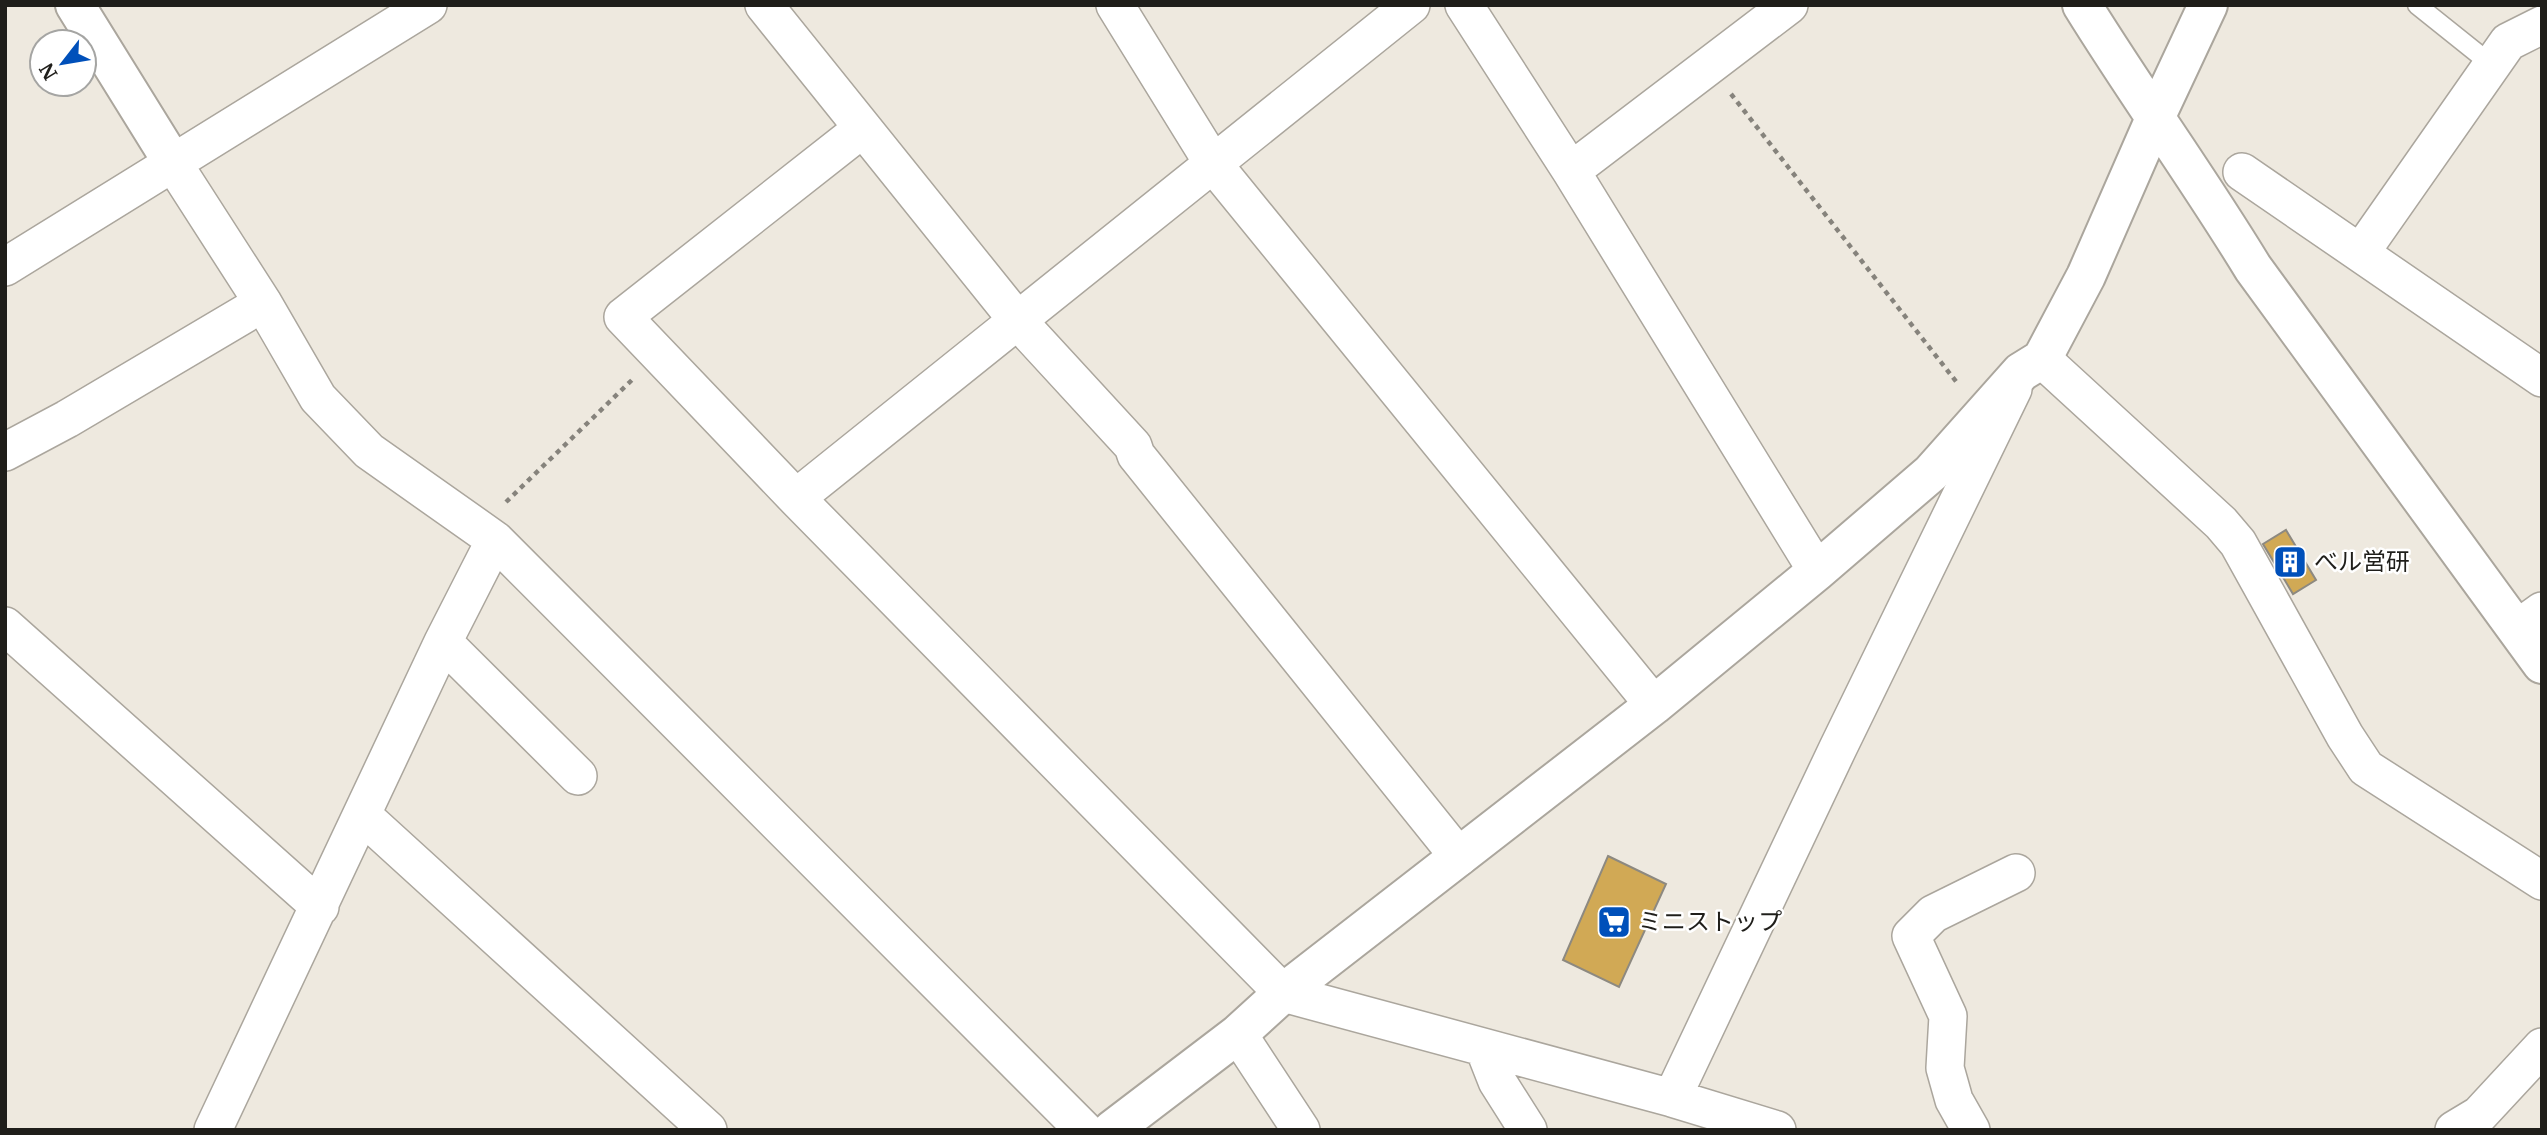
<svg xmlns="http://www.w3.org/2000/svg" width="2547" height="1135" viewBox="0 0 2547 1135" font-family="Merriweather,'Noto Sans JP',serif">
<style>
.building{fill:#d1a955;stroke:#8d8980;stroke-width:2}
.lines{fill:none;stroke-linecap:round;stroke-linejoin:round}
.lane-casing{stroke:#aba69d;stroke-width:21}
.street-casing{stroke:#aba69d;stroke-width:40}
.secondary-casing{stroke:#aba69d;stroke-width:42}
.path{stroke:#86837c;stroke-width:4.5;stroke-dasharray:5 5;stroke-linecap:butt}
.lane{stroke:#fff;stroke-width:18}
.street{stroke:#fff;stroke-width:37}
.secondary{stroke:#fff;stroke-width:38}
.labels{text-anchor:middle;stroke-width:5;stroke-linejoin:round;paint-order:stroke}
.poi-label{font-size:24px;fill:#1f1e1a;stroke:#fff;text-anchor:start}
</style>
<rect width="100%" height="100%" fill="#eee9df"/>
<path class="building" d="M2286 530 2316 580 2293 594 2263 544Z
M1608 856 1666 884 1619 987 1563 960Z"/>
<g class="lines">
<defs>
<path id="lane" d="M2417 5 2492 65"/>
<path id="street" d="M764 5 1018 321 1133 446 1136 455 1459 857
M1115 5 1214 165 1654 705
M1411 5 796 498 1283 993 1672 1098 1777 1130
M1464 5 1571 171 1817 571
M173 163 263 303 318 398 369 451 495 540 1084 1130
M1571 171 1789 5
M2242 172 2542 378
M2361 252 2508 42 2542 25
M5 267 428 5
M2042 359 2221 523 2238 543 2345 736 2366 768 2542 881
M5 452 67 419 263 303
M796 498 623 317 862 129
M5 626 320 907
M2517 629 2542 611
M443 642 578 776
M362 815 708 1130
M1238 1034 1301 1130
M1484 1048 1497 1081 1528 1130
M1672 1098 1838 748 2013 389
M213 1130 443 642 495 540
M1971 1130 1954 1100 1945 1068 1948 1016 1911 936 1933 914 2016 873
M2454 1130 2479 1115 2542 1047"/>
<path id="secondary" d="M75 5 173 163
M2082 5C2137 94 2199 179 2253 268L2542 664
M1112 1130 1238 1034 1283 993 1654 705 1817 571 1931 473 2021 372 2042 359 2086 276 2156 116 2208 5"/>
</defs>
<use href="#lane" class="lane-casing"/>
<use href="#street" class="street-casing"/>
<use href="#secondary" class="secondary-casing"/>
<path class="path" d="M1731 94 1958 384
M506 502 633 379"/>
<use href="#lane" class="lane"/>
<use href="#street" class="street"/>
<use href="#secondary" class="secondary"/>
</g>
<defs>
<symbol id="building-square" viewBox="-11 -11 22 22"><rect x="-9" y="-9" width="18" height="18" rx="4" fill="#0050ba" stroke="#fff"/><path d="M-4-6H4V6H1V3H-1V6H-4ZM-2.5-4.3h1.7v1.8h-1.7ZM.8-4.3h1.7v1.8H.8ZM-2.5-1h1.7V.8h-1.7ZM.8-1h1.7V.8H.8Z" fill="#fff"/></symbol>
<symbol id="supermarket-square" viewBox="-11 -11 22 22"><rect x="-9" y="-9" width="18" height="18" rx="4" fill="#0050ba" stroke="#fff"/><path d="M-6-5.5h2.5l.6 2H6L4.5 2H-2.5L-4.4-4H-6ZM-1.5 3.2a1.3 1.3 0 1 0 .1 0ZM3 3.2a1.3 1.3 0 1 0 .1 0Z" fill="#fff"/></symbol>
</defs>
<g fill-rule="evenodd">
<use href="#building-square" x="2271" y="543" width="38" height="38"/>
<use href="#supermarket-square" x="1595" y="903" width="38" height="38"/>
</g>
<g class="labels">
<g class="poi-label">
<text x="2314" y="570">べル営研</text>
<text x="1638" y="930">ミニストップ</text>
</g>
</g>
<rect width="2547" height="1135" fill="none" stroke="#1f1e1a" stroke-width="14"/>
<g transform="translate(63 63) rotate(239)"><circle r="33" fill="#ffffff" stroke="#a5a5a3" stroke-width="2"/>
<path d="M0-5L12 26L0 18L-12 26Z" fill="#0050ba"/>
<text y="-10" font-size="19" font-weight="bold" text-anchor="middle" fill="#1f1e1a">N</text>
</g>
</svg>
